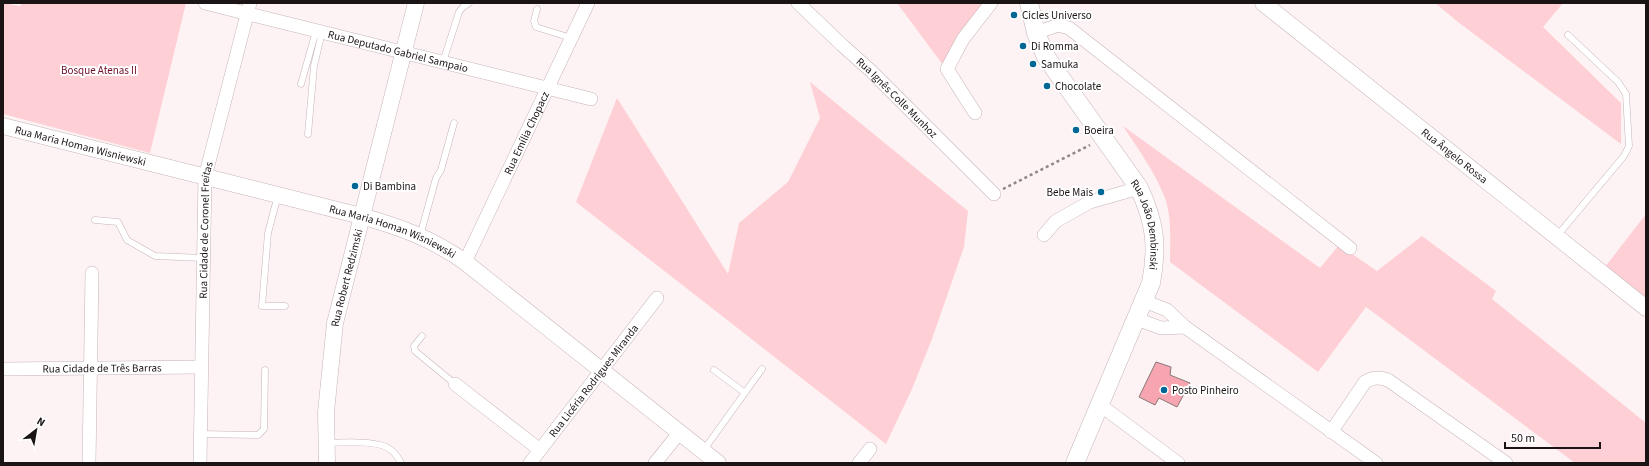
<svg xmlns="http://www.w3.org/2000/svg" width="1649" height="466" viewBox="0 0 1649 466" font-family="'Source Sans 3',sans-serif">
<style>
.green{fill:#fecfd4}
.building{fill:#f7a5b0;stroke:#887779}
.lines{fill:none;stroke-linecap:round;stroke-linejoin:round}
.service-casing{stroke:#c6b4b6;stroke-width:7}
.minor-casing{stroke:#c6b4b6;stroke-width:14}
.tertiary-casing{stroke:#c6b4b6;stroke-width:17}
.secondary-casing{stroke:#c6b4b6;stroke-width:19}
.path{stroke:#8f8687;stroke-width:2.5;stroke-dasharray:3 3;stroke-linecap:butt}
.service{stroke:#fff;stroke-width:6}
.minor{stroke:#fff;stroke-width:13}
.tertiary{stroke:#fff;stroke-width:16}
.secondary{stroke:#fff;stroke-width:18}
.poi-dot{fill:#006795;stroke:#fff;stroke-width:1.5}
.labels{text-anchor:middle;stroke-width:4;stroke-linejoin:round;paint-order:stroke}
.poi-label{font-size:11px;fill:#1b1415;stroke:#fff;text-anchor:start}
.street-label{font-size:11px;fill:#1b1415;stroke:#fff}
.park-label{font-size:11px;fill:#70112c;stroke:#fff}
</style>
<rect width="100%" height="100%" fill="#fef3f4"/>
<path class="green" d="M3 3 20 6 22 3H186L150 153 3 114Z
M897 3H988L943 65Z
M1435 3H1491L1492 4 1494 3H1563L1543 27 1621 103V144L1458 22Z
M810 82 968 211 964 247 932 339 912 389 886 444 576 202 617 98 728 274 739 223 788 182 820 118Z
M1123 126 1320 268 1339 245 1377 271 1422 236 1496 291 1492 299 1646 423V463H1575L1366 307 1318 372 1170 262C1170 241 1172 218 1165 198 1155 172 1138 149 1123 126Z
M1646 214V299L1605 267Z"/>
<path class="building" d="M1156 362 1171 367 1170 375 1190 383 1177 407 1159 398 1155 405 1139 397Z"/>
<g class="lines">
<defs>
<path id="service" d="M537 9 534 21 536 27 571 38
M443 62 459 12 463 7 469 3
M301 84 316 31
M308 134 314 66 322 32
M278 195 268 233 262 306H285
M95 220 118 222 127 240 155 256 203 258
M420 236 436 178 441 170 454 123
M1557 236 1624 156 1629 146 1626 94 1618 82 1568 35
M422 336 414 346 415 351 455 384
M714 370 745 393
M200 434 258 435 264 429 265 370
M328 443C343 442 380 440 391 450 395 453 399 459 401 463
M703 451 762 369"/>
<g id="minor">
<path id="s1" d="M205 3 591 99"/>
<path id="s2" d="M798 3 842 45 870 70 994 194"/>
<path d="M1036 33 1058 25 1069 28 1350 248"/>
<path d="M975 113 947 69 963 39 991 3"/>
<path d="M1044 235 1056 221 1090 202 1139 188"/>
<path id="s3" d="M465 262 588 3"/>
<path d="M1144 301 1167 310 1185 327 1376 463"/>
<path d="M1137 319 1161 328 1185 327"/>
<path id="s4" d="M3 369 201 367"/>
<path d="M455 384 540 450"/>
<path d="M1100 405 1178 463"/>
<path d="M1331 432 1365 382C1373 377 1379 377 1388 380L1506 463"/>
<path d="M89 463 92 273"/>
<path id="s5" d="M200 463 205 177 250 3"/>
<path id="s6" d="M530 463 657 298"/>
<path d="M655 463 680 432"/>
<path d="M859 463 870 449"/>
</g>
<g id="tertiary">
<path id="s7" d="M1263 3 1646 308"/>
<path id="s8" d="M3 126 361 216C400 227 431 238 465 262L718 463"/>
<path id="s9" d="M327 463 326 412 335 323 416 3"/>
</g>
<g id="secondary">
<path id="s10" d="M1029 3 1036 33 1046 57 1139 188C1155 222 1158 246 1151 283L1075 463"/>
</g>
</defs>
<use href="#service" class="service-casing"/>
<use href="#minor" class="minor-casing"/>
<use href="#tertiary" class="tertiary-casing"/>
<use href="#secondary" class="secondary-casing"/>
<path class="path" d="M1003 189 1090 145"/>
<use href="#service" class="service"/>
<use href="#minor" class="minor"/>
<use href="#tertiary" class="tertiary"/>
<use href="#secondary" class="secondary"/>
</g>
<g class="poi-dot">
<circle cx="1014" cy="15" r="4"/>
<circle cx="1023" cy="46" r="4"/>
<circle cx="1033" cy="64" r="4"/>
<circle cx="1047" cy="86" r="4"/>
<circle cx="1076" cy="130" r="4"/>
<circle cx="355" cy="186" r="4"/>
<circle cx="1101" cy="192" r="4"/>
<circle cx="1164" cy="390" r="4"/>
</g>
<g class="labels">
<g class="poi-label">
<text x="1022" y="19">Cicles Universo</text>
<text x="1031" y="50">Di Romma</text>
<text x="1041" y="68">Samuka</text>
<text x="1055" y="90">Chocolate</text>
<text x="1084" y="134">Boeira</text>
<text x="363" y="190">Di Bambina</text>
<text x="1093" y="196" text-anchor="end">Bebe Mais</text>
<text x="1172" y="394">Posto Pinheiro</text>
</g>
<g class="street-label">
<text dy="4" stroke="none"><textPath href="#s1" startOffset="199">Rua Deputado Gabriel Sampaio</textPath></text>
<text dy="4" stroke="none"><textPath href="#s2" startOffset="137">Rua Ignês Colle Munhoz</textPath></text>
<text dy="4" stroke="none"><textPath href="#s3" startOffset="143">Rua Emília Chopacz</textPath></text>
<text dy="4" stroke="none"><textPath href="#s8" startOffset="80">Rua Maria Homan Wisniewski</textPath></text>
<text dy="4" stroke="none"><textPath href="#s7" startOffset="245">Rua Ângelo Rossa</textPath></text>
<text dy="4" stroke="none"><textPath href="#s10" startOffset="255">Rua João Dembinski</textPath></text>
<text dy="4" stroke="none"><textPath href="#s5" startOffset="233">Rua Cidade de Coronel Freitas</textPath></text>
<text dy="4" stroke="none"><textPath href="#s8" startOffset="404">Rua Maria Homan Wisniewski</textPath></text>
<text dy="4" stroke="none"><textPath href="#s9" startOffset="187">Rua Robert Redzimski</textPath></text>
<text dy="4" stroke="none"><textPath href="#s4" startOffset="99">Rua Cidade de Três Barras</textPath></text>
<text dy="4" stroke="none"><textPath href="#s6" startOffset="104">Rua Licéria Rodrigues Miranda</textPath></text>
</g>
<g class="park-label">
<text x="99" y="74">Bosque Atenas II</text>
</g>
</g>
<rect width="1649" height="466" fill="none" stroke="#1b1415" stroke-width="8"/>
<g transform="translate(36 430) rotate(31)" stroke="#ffffff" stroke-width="3" paint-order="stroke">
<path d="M0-3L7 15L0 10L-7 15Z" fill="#1b1415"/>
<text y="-6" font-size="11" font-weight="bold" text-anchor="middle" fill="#1b1415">N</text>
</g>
<path d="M1505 442v6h95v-6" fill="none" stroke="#1b1415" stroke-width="2"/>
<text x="1511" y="442" font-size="12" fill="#1b1415" stroke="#ffffff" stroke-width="3" paint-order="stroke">50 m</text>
</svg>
